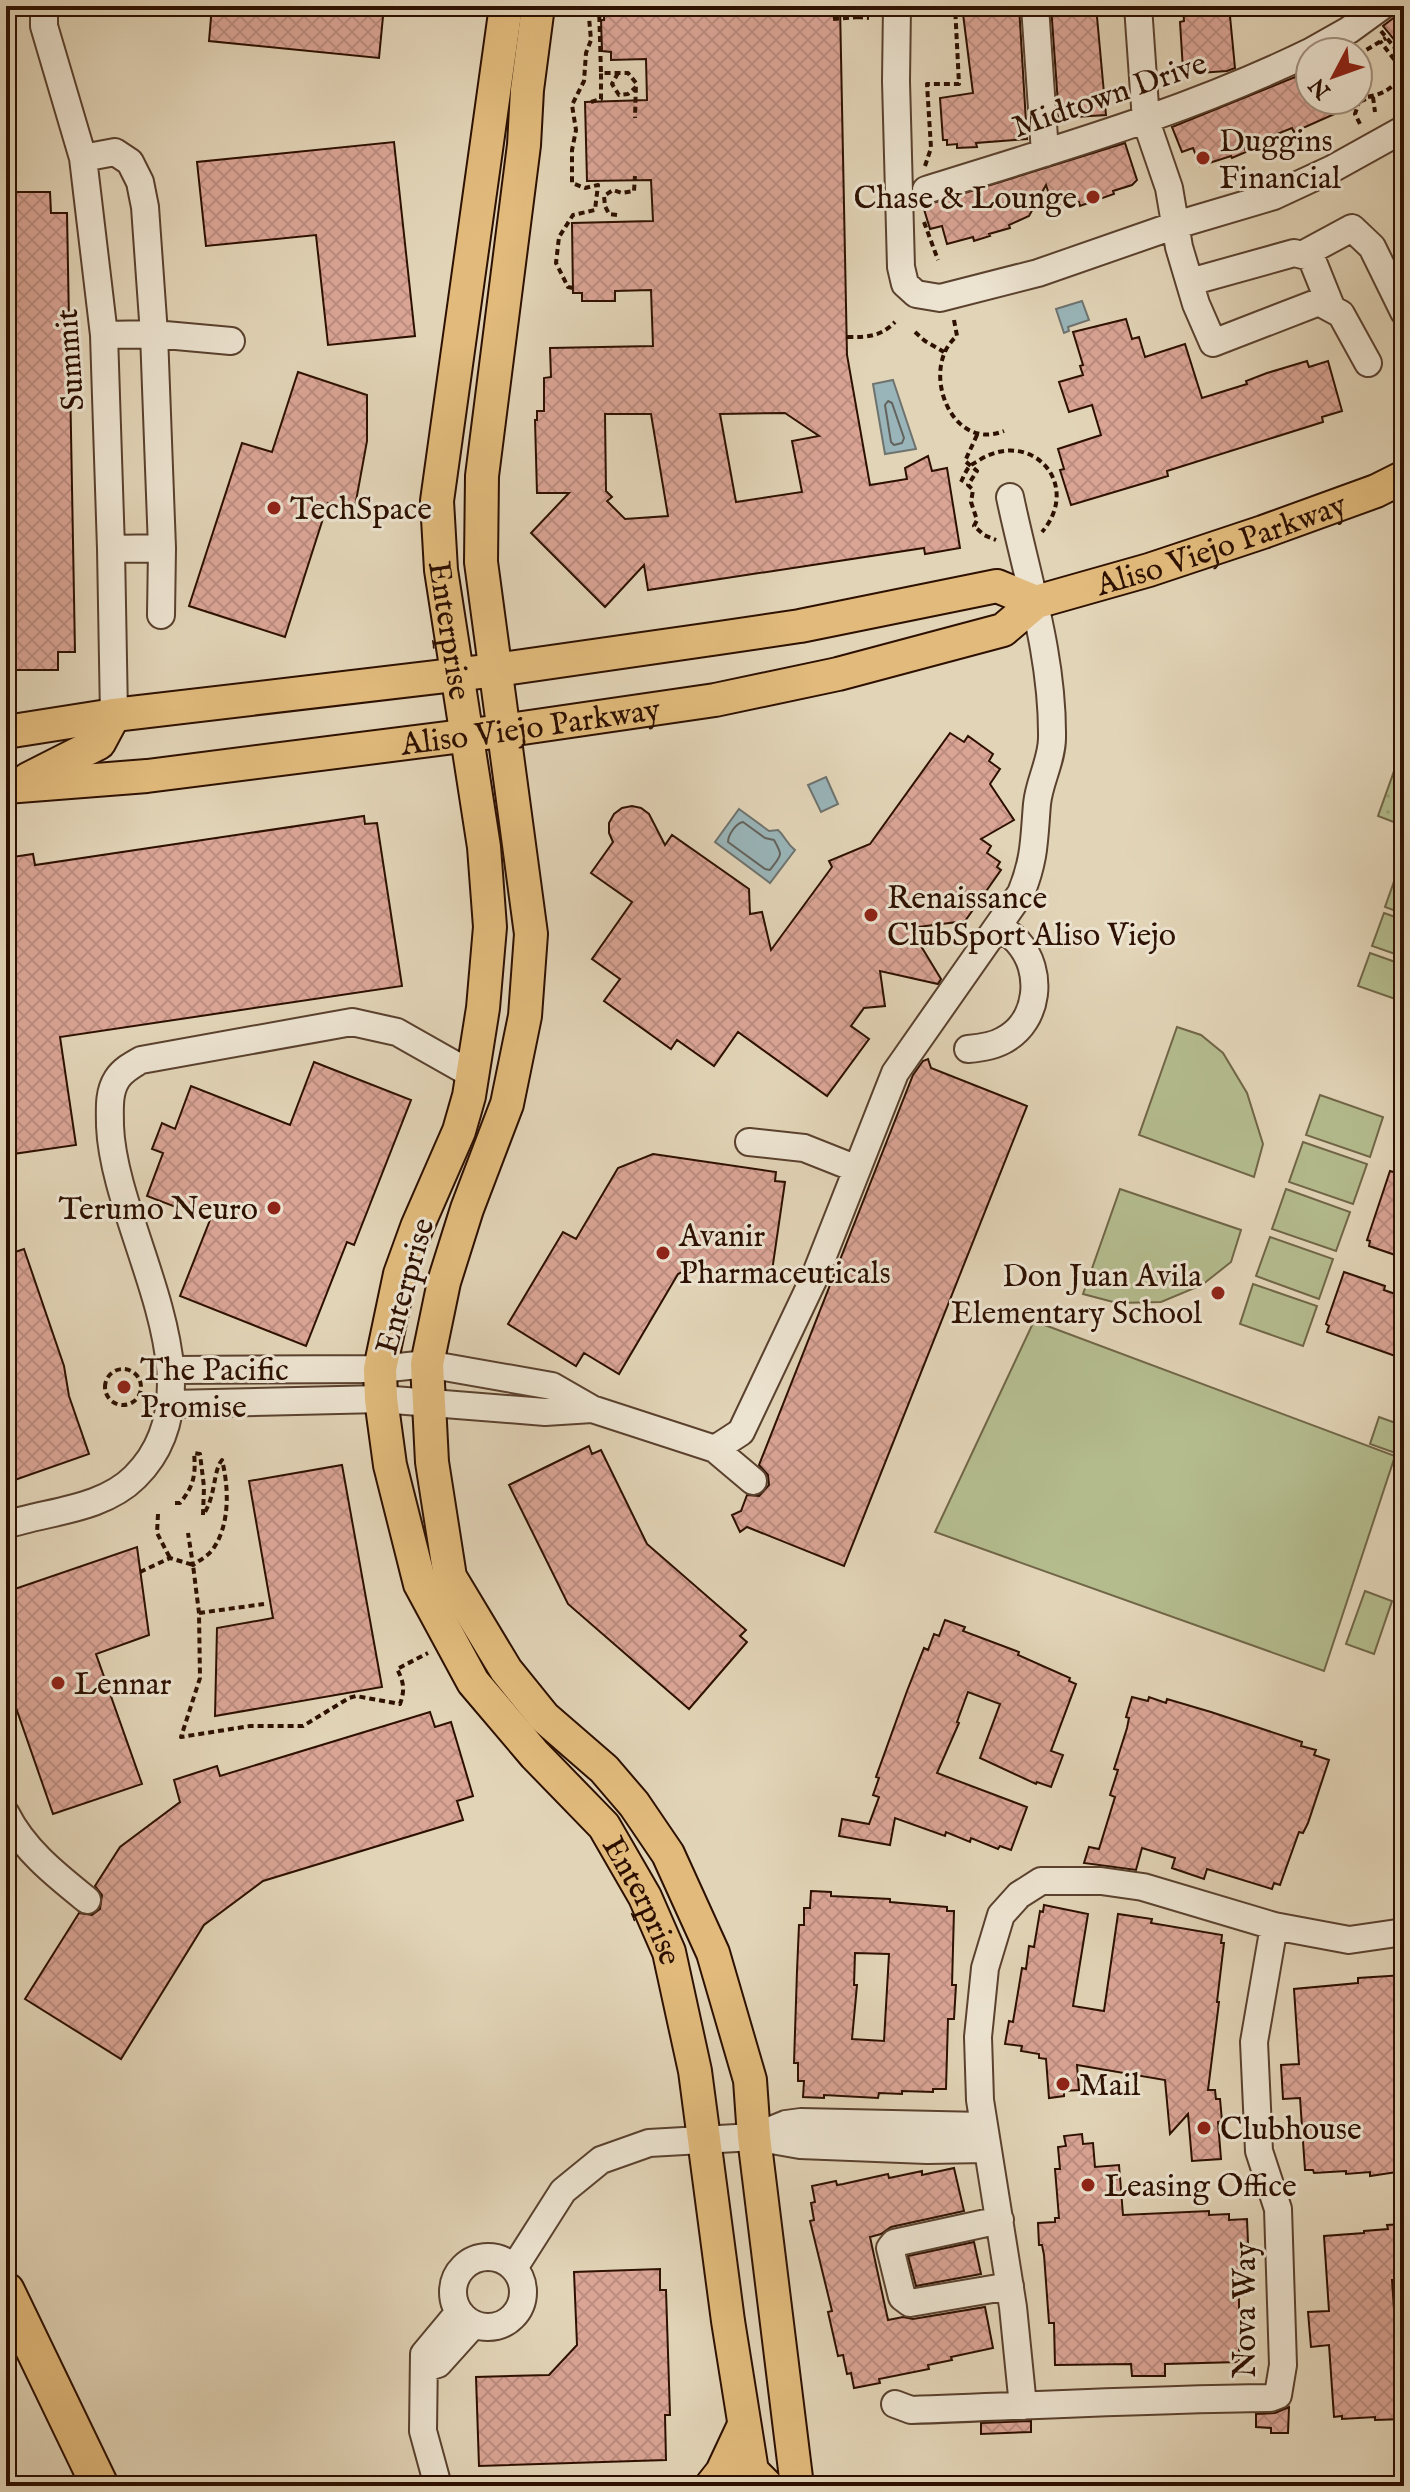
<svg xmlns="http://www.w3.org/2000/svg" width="1410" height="2492" viewBox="0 0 1410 2492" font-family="'IM FELL English',serif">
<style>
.grass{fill:url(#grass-dots);stroke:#706647;stroke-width:2}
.garden{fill:#b4bc8e;stroke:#706647;stroke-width:2}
.water{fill:#99b5b9;stroke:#6e736f;stroke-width:2}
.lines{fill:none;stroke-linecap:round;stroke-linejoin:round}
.shore{stroke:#63625c;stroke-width:2}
.building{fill:url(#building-cross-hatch);stroke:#2d1000;stroke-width:2;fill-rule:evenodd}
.minor-casing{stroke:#5a412e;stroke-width:30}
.major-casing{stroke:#2d1000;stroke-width:36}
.highway-casing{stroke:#2d1000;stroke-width:40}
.path{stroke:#2d1000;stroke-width:4;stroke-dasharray:6 4;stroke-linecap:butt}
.minor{stroke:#ece3d0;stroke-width:26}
.major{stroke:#e1ba7c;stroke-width:32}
.highway{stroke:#e1ba7c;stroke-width:36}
.poi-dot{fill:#8f2418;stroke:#ece3d0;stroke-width:3}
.labels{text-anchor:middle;stroke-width:6;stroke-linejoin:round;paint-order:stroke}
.street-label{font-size:32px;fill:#2d1000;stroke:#ece3d0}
.poi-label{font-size:32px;fill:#2d1000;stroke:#ece3d0;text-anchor:start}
</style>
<defs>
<pattern id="grass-dots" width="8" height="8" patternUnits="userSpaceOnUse" patternTransform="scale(2)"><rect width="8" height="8" fill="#b4bc8e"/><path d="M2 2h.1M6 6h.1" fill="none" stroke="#9ba179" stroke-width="1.8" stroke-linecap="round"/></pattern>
<pattern id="building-cross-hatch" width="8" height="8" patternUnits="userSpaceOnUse" patternTransform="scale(2)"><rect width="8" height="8" fill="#dba596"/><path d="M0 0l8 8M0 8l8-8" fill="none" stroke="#bc8d80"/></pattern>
</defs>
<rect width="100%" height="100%" fill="#e2d4b7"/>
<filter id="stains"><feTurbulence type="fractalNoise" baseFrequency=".0025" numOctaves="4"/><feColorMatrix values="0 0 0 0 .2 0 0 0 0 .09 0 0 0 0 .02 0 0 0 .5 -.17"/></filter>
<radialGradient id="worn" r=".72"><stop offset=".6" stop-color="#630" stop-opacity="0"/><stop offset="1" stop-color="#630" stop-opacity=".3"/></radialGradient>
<path class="grass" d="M1398 760 1404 762V826L1378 816Z"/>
<path class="garden" d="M1397 873 1404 876V914L1385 907Z
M1384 913 1404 920V957L1372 946Z
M1370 953 1404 965V1002L1358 986Z
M1177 1027 1201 1035 1223 1053 1247 1093 1263 1144 1254 1177 1139 1135Z
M1320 1095 1383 1117 1370 1157 1306 1135Z
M1303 1142 1367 1164 1353 1204 1289 1182Z
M1120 1189 1241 1230 1231 1262 1202 1285 1161 1302 1117 1303 1083 1294Z
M1286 1189 1350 1212 1336 1251 1272 1229Z
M1270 1237 1333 1259 1319 1299 1256 1276Z
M1253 1284 1317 1306 1303 1346 1240 1324Z
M1034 1321 1395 1456 1324 1671 935 1532Z
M1379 1417 1404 1426V1456L1370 1444Z
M1365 1591 1392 1601 1374 1654 1346 1644Z"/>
<path class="water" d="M1082 301 1089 320 1068 327 1069 331 1064 333 1056 309Z
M893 380 916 449 885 454 873 384Z
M826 777 838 804 821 812 808 785Z
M739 809 769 831 778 830C785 836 786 843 795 850L770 883 715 842Z"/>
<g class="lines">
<path class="shore" d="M888 401 892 403 904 438 902 443 894 445 891 442 885 405Z
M743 822 765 838 774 840C783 856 782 854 770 870L765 869 728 842C728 835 736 823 743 822Z"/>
</g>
<path class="building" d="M212 6H384L379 58 209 41Z
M604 6H840L847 355 870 485 907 479 905 468 928 456 932 471 947 468 960 548 925 554 924 548 648 590 644 565 605 607 531 533 569 493H537L535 420H537V411H544V378L551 377 550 348 653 346 651 290 615 291V301H582V293H573L572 223 653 221 651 180 587 181 585 102 647 100 646 59 611 60V52L602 51 601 20H604ZM785 413 819 436 792 441 802 492 736 502 720 414ZM605 414H651L668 516 625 519 607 501 612 497 606 491Z
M962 6H1019L1027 139 976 143 977 147 957 148V144L947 145V140H943L940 98 973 93Z
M1051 6H1096L1106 115 1059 118Z
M1183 6H1229L1235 68 1227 71 1199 73V70H1183L1180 22 1184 21Z
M1404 10V52L1383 26Z
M1310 71V100H1366L1294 132 1292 128 1244 147 1246 152 1232 158 1231 156 1200 166 1193 148 1182 152 1172 127Z
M394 142 415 336 328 345 316 235 206 246 197 162Z
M1125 143 1137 180 1132 185 1113 191 1114 194 1080 206 1079 202 1054 210 1046 185 1029 216 1009 225 1010 228 989 234 990 236 974 241 973 237 947 244 942 226 930 229 923 206Z
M6 192H50L51 213H67L75 652H58V670H6Z
M1126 319 1132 339 1139 337 1145 357 1185 344 1202 398 1247 384 1246 381 1267 373 1307 361 1309 367 1328 361 1342 411 1322 417 1323 422 1167 471 1168 476 1071 505 1060 470 1064 469 1058 449 1101 435 1092 405 1069 412 1059 382 1083 375 1080 366 1083 365 1073 332Z
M298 372 367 395V441L354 512 328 503 285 637 189 606 242 443 272 452Z
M950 733 964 742 968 736 993 754 989 761 1000 769 990 784 1014 820 981 839 991 846 987 853 1000 862 997 867 1001 870 965 921 910 928 941 979 938 984 880 971 885 1006 864 1008 851 1026 869 1039 827 1096 738 1032 714 1066 677 1040 671 1049 604 1001 620 979 592 959 632 902 591 873 613 842 609 833V823L614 814 622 808 632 806 641 808 649 814 665 845 672 835 749 889 750 914 762 912 771 950 832 867 829 861 870 844Z
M364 816 365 824 377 823 402 986 60 1037 76 1145 6 1155V858L33 854 35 865Z
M928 1059 931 1068 1027 1106 844 1566 747 1527 740 1532 732 1515 741 1511 747 1495 759 1496 769 1485 768 1475 759 1465 913 1075 923 1061Z
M314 1062 411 1100 354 1245 347 1242 306 1346 180 1296 210 1220 147 1196 163 1153 152 1149 162 1123 175 1129 191 1086 290 1125Z
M653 1154 776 1172 775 1181 785 1182 771 1278 693 1267 678 1274 619 1374 584 1353 576 1366 508 1324 563 1232 576 1239 618 1168Z
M1390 1171 1404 1175V1258L1369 1246 1370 1241 1367 1240Z
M24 1249 64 1366 69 1396 89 1454 6 1483V1255Z
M1344 1272 1385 1286 1384 1290 1404 1297V1359L1327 1332 1329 1326 1326 1324Z
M589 1446 592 1454 601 1450 647 1544 746 1630 740 1636 747 1642 689 1709 568 1604 509 1485Z
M342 1465 382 1687 215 1716 217 1628 273 1618 249 1481Z
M137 1547 149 1635 96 1654 142 1784 53 1814 6 1679V1592Z
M945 1620 965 1627 963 1631 1019 1652 1018 1655 1070 1678 1069 1681 1076 1684 1051 1751 1063 1755 1051 1787 1037 1782 1036 1784 980 1758 1000 1704 968 1692 957 1722 959 1723 937 1773 1027 1807 1011 1850 1000 1846 998 1849 971 1838 970 1842 946 1832 945 1836 895 1818 890 1845 839 1836 842 1819 869 1824 879 1797 873 1795 879 1778 876 1777 907 1691 924 1648 928 1650 934 1634 939 1636Z
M1132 1697 1148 1701 1149 1697 1166 1703 1167 1699 1211 1712 1302 1742 1301 1746 1316 1750 1314 1755 1329 1760 1308 1823 1303 1833 1299 1832 1280 1885 1274 1883 1272 1889 1207 1869 1204 1879 1172 1868 1175 1858 1142 1848 1136 1870 1084 1863 1089 1847 1099 1849 1115 1797 1110 1795 1118 1770 1114 1769 1127 1728 1129 1718 1126 1717Z
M430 1712 435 1727 451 1722 473 1796 457 1801 463 1820 263 1881 204 1925 121 2059 25 1999 79 1913 92 1915 100 1909 102 1895 95 1886 120 1847 180 1802 174 1780 217 1766 220 1776Z
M811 1891 831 1892V1896L890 1899V1902L947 1907V1911H954L952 1985H956L954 2019H948L946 2089H933V2092L902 2091V2094L879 2093 878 2098 824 2095V2098L803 2097 804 2081H798V2063H794L797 1971 799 1925H804V1908H810ZM855 1953 889 1954 884 2041 852 2039 857 1985H854Z
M1044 1905 1088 1914 1073 2006 1104 2011 1118 1914 1152 1919 1151 1923 1222 1935 1221 1943H1224L1217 2002H1219L1208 2090H1215L1216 2099H1220L1222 2121 1218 2122 1221 2159 1192 2161 1188 2114 1170 2134 1165 2080 1077 2065 1079 2090 1064 2091V2096L1049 2098 1046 2059 1039 2058V2054L1021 2051 1022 2046 1005 2044 1009 2021 1013 2022 1022 1968 1026 1969 1029 1946 1034 1947 1040 1911 1043 1912Z
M1404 1975V2171L1370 2176V2172L1346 2174V2171L1314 2173 1313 2170H1305L1300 2098 1283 2099 1281 2065 1299 2064 1294 1989 1358 1983V1978Z
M1082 2134 1083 2144 1093 2143 1095 2167 1119 2165 1123 2215 1209 2211V2215L1229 2214V2220L1247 2219 1248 2243H1243L1242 2250 1244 2296H1239V2362L1165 2364V2376H1132L1131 2364 1055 2365 1054 2323H1049L1044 2255 1042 2245H1039L1038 2223 1055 2222V2218H1059L1055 2169H1060L1058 2147 1066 2146 1064 2136Z
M954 2168 964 2211 891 2227 881 2234 870 2237 888 2320 903 2317 913 2319 985 2307 993 2348 951 2357 952 2360 928 2365 929 2369 879 2379 880 2383 854 2388 851 2373 847 2374 843 2355 838 2356 828 2312 832 2311 810 2221 814 2220 811 2203 815 2202 812 2186 836 2181 837 2185 843 2184 888 2174 889 2178 922 2171V2175Z
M1404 2224V2280H1392L1398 2368 1404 2367V2419L1375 2420V2417L1342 2419V2416L1334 2417 1329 2345 1311 2347 1308 2312 1329 2311 1324 2236 1364 2233V2231L1388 2229 1387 2225Z
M974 2242 981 2274 916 2286 908 2256Z
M660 2269V2290H666L670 2415H665L666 2460 479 2466 476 2377 549 2375 577 2345 574 2272Z
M1289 2407 1288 2433H1271V2428L1256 2427V2414L1275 2413Z
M1031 2421V2432L981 2434V2423Z"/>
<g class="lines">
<defs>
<path id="minor" d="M44 6V26L83 158 104 335 111 549 114 715
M897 6 896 81 901 267 905 284 916 294 940 298 1038 273 1176 225 1274 196 1332 169 1404 129
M1035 6 1045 153
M1138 6 1146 121 1169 188 1179 247 1196 304 1213 343 1319 302 1341 314 1368 363
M1310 52 1349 30 1382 6
M83 158 115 152 130 162 140 182 145 207 154 334 162 548 111 549
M926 190C1056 149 1187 112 1310 52
M1302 255 1352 228 1372 247 1404 312
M1190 282 1294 253 1311 257 1332 309
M104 335 154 334 231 341
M161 615 162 548
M968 1049C980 1048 994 1046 1004 1040 1039 1021 1044 971 1018 942 1013 936 1005 931 999 926
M749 1142 804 1148 857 1169
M172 1370 380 1369 427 1364 552 1386 592 1409 715 1449 753 1481
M172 1404 381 1399 545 1412 592 1409
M715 1449 741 1432 815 1276 895 1073 1021 893C1035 859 1034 839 1037 804 1039 782 1052 760 1052 738 1053 655 1027 578 1010 497
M6 1525C48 1511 102 1510 135 1477 227 1386 114 1232 110 1126 110 1110 108 1093 117 1079 123 1070 132 1065 141 1060L352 1022 397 1032 473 1075
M6 1814C24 1850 56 1875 87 1900
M1274 1926 1349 1940 1404 1932
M754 2137 786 2124 801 2122 983 2126
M1000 2220 894 2243 890 2248 902 2297 910 2303 1010 2286
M453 2292a35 35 0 1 1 70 0a35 35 0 1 1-70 0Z
M514 2268 563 2191 601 2160 649 2143 754 2137 800 2145 927 2150 986 2149
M428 2367 438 2364 474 2324
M895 2404 911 2410C1031 2406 1150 2399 1270 2398L1278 2395 1283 2365 1278 2209 1259 2151 1254 2042 1274 1926 1143 1887 1101 1881H1041L1019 1895 1001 1915 985 1968 978 2037 980 2100 1013 2307 1023 2406
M438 2486 423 2431 424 2354 459 2312"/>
<g id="major">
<path id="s1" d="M506 6 437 501 441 570 484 847 490 927 483 1008 469 1096 459 1131 417 1227 400 1274 380 1369 381 1399 390 1465 420 1584 473 1682 535 1755 604 1826 645 1897 669 1952 695 2071 728 2321 752 2471 767 2486"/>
<path d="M538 6 527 90 524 145 482 476 481 562 531 934 525 1016 507 1104 467 1209 444 1282 427 1364 432 1462 450 1577 506 1670 544 1717 604 1769 634 1804 668 1854 713 1953 750 2080 754 2137 797 2486"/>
<path d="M6 732 114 715 496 670 719 638 800 626 997 586 1036 602"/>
<path d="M28 779 99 743 114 715"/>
<path id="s2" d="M6 787 147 776 502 731 715 700 838 674 1003 630 1036 602 1149 570 1263 532 1376 491 1404 477"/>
<path d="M711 2486 722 2472 744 2425"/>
</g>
<path id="highway" d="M6 2291 100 2486"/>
</defs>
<use href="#minor" class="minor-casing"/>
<use href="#major" class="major-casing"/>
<use href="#highway" class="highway-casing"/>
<path class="path" d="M599 6 601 73
M858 6V17L869 18
M833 19 858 17
M1381 31 1404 59
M1358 55 1386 38
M618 73 612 84 619 95 628 94 636 87
M1358 82 1364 97C1382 96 1396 87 1403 71L1380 41
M1373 97 1375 112
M1356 100 1358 105 1355 114 1361 126
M591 102 601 99V73H628L636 83 635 118
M925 166 931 148 927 84H959L955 6
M617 215 609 214 605 206 604 196 613 190 622 193 634 191 635 176
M924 222 938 260
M573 288 568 287 556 263 559 237 573 215 595 210 598 185 585 188 572 183V150L576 130 572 105 584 81 586 53 591 40 588 6
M954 320 957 336C919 367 950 453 1004 431
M915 332 925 341 944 352
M847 337C868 337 880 337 895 322
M977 435 965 461 977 471 968 485 973 490 971 502 977 520 974 526 984 535 996 540
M961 482C963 478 966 470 970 466 973 463 977 462 981 459 1033 429 1082 485 1042 532
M105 1387a18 18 0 1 1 36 0a18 18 0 1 1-36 0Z
M175 1503H180C194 1486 196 1474 194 1453L200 1454 204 1487 203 1515C216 1497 213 1470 222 1460 229 1488 230 1525 213 1549 208 1556 200 1560 193 1565L188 1533
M158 1514 157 1533 170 1558
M140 1572 170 1558 193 1565 199 1613 200 1678 181 1737 250 1726H303L349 1698 356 1696 400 1704C405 1690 404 1682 397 1669L428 1653
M199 1613 264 1604"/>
<use href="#minor" class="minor"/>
<use href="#major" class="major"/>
<use href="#highway" class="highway"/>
</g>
<g class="poi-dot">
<circle cx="1203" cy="158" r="8"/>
<circle cx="1093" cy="197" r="8"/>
<circle cx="274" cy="508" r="8"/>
<circle cx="871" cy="915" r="8"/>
<circle cx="274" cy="1208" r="8"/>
<circle cx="663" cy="1253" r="8"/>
<circle cx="1218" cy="1293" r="8"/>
<circle cx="124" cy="1387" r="8"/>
<circle cx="58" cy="1683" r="8"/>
<circle cx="1063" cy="2084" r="8"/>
<circle cx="1204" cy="2128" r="8"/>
<circle cx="1088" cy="2185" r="8"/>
</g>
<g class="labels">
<g class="street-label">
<text transform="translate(1109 94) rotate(-19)" y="11">Midtown Drive</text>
<text transform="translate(69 360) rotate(-94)" y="11">Summit</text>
<text dy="11" stroke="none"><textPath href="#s2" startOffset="1248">Aliso Viejo Parkway</textPath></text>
<text dy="11" stroke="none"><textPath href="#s1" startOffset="630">Enterprise</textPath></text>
<text dy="11" stroke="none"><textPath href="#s2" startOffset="528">Aliso Viejo Parkway</textPath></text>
<text transform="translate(404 1286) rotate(-74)" y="11">Enterprise</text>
<text dy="11" stroke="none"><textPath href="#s1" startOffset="1998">Enterprise</textPath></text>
<text transform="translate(1244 2310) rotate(-90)" y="11">Nova Way</text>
</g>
<g class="poi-label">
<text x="1219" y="151">Duggins<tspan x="1219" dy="37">Financial</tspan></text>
<text x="1077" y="208" text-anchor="end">Chase &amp; Lounge</text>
<text x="290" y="519">TechSpace</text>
<text x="887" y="908">Renaissance<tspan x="887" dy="37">ClubSport Aliso Viejo</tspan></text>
<text x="258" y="1219" text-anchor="end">Terumo Neuro</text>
<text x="679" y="1246">Avanir<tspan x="679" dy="37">Pharmaceuticals</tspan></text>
<text x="1202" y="1286" text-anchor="end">Don Juan Avila<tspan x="1202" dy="37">Elementary School</tspan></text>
<text x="140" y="1380">The Pacific<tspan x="140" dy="37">Promise</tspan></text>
<text x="74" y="1694">Lennar</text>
<text x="1079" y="2095">Mail</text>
<text x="1220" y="2139">Clubhouse</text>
<text x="1104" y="2196">Leasing Office</text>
</g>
</g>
<rect width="1410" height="2492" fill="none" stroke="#e2d4b7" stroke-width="32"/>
<rect x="8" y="8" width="1394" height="2476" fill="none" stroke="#2d1000" stroke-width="4"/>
<rect x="16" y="16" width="1378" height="2460" fill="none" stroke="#2d1000" stroke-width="2"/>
<g transform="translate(1334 76) rotate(229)"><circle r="38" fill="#ece3d0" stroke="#a08f7d" stroke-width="2"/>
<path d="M0-6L14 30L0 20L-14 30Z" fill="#8f2418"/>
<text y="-12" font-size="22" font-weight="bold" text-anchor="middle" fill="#2d1000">N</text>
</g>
<rect width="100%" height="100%" filter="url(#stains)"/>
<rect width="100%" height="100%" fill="url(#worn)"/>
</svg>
